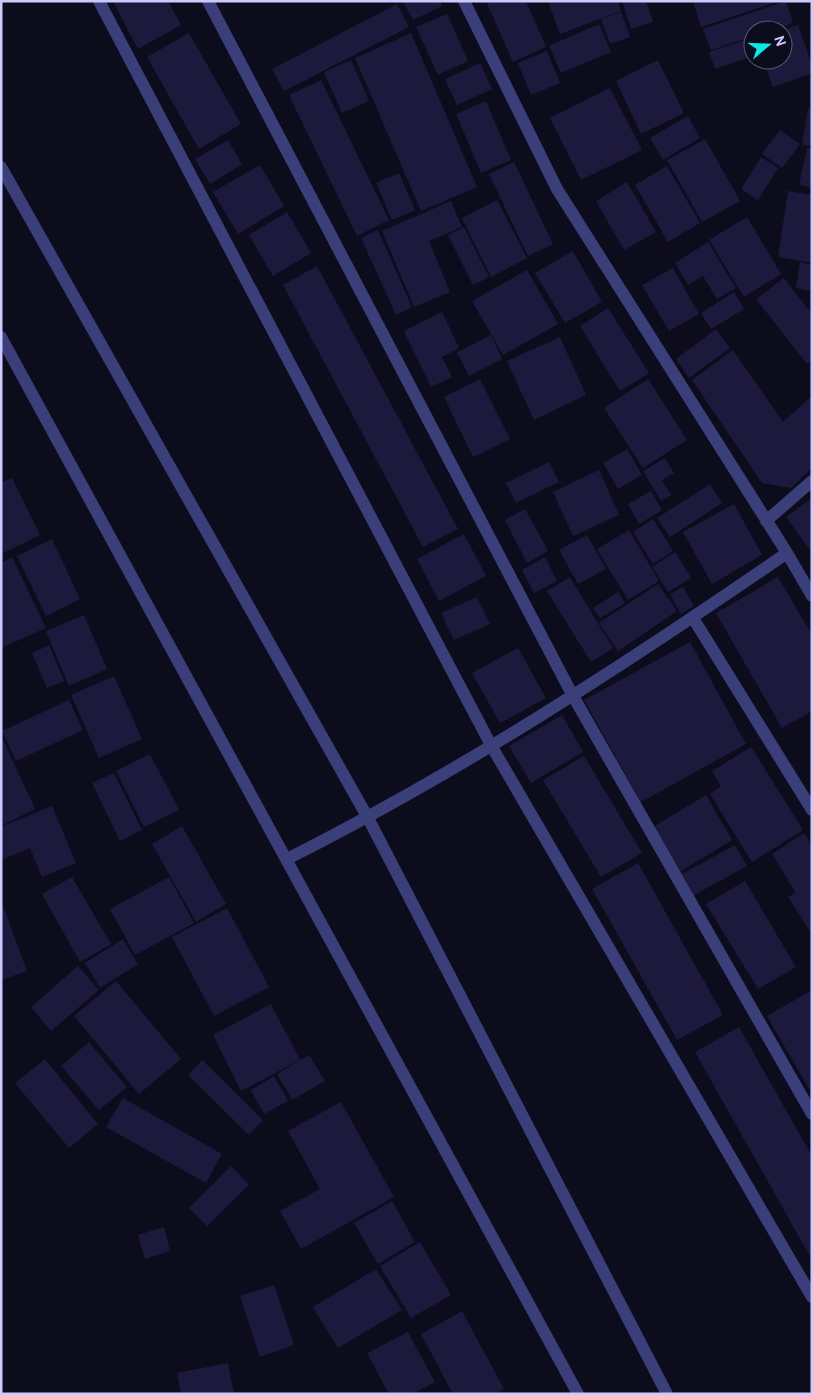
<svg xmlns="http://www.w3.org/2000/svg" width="813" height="1395" viewBox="0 0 813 1395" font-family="Overpass,sans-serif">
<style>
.building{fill:#1d193c}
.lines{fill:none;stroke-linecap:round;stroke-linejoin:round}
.minor{stroke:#3a3e79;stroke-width:12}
</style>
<rect width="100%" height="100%" fill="#0d0c1c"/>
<path class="building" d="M113 1H168L181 25 138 49Z
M403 1H440L442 6 413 20Z
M486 1H526L546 47 513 62Z
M548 1H618L621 11 560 34Z
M622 1H646L653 22 631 29Z
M693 1H777V2L701 27Z
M786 1 793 23 772 30H753V36L711 50 703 29Z
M397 4 409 27 284 91 272 69Z
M621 12 630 37 610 44 601 19Z
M447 14 468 61 438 75 416 27Z
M599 24 611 52 561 73 549 46Z
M798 25 812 64V73L773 87 763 60H783V30Z
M189 33 241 124 199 149 147 57Z
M411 33 477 187 421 211 355 58Z
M753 37V56L715 69 709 52Z
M547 51 560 83 531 95 518 63Z
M351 60 369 101 342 113 324 72Z
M658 60 684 113 641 134 616 81Z
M480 63 492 89 457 105 445 79Z
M321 80 389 220 357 236 289 95Z
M610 88 642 150 581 180 550 118Z
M486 101 511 160 481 173 456 114Z
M808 108 812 109V146L802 145Z
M688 116 700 138 663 160 650 138Z
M780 130 800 144 782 168 762 154Z
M705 139 740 201 702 222 667 160Z
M228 140 242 164 210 184 195 159Z
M807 148 812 149V188L799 185Z
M761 157 778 168 758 200 741 189Z
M514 162 553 244 528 256 489 174Z
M260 165 284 206 238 234 213 192Z
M667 166 700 223 668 242 635 185Z
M399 173 415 210 392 220 376 183Z
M627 182 656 232 624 250 596 201Z
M788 191 812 195V263L778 257Z
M497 200 527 258 491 277 462 218Z
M451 201 462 227 429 241 450 292 414 307 382 231Z
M287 212 311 253 273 276 249 235Z
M747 217 781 274 744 297 709 240Z
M464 227 489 277 473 285 448 235Z
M378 230 412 307 396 315 361 238Z
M708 242 736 288 717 299 703 276 688 285 675 263Z
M573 251 602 302 565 323 535 273Z
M800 262 812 265V291L796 288Z
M317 266 458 529 423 547 283 285Z
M673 268 699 314 669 331 642 285Z
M527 270 558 324 503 355 472 301Z
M784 278 812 314V360L807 364 756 299Z
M734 292 744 309 711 329 701 313Z
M608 308 649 373 620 391 580 326Z
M442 312 459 348 442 357 452 377 431 387 404 331Z
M716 329 730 348 689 378 676 359Z
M491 335 502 359 469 376 457 352Z
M560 337 586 395 534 420 507 361Z
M733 350 783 422 812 396V468L791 488 762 483 692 380Z
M480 379 510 439 473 457 444 397Z
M648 379 687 440 643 468 604 408Z
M627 449 642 475 618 489 603 463Z
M665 458 674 473 662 480 671 495 661 501 643 471Z
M549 462 559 482 516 503 506 483Z
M599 470 619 515 573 536 553 492Z
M12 478 40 535 1 554V483Z
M710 484 722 503 670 537 657 518Z
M651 491 662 510 639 524 628 504Z
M812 498V553L786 517Z
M734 504 762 555 712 584 683 532Z
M525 509 548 551 527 563 505 520Z
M653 519 673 551 653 564 633 532Z
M629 530 659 581 628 600 597 549Z
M464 534 486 576 439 601 417 559Z
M587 535 606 569 578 584 559 550Z
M52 539 80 599 46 616 17 556Z
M675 552 691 578 668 592 652 567Z
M12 557 46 628 1 648V563Z
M545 557 557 581 534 593 522 570Z
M570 577 613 648 591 662 547 591Z
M778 577 812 635V711L782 728 716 613Z
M658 584 677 611 618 651 599 623Z
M683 587 694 606 681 614 670 594Z
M618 592 625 603 600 618 593 608Z
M477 597 490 624 454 640 441 613Z
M84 615 107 669 69 686 46 631Z
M690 642 746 744 641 802 584 700Z
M49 645 64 681 47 688 32 653Z
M518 648 546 698 500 723 472 673Z
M114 676 142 739 99 758 71 695Z
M69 700 83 730 16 761 2 731Z
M562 715 583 752 531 783 509 746Z
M1 735 35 809 3 825 1 821Z
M751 747 803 830 752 862 710 794 721 786 712 771Z
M150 754 179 810 144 827 116 771Z
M584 756 642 853 601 877 543 780Z
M114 773 142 830 120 841 92 783Z
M706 795 732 840 678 873 651 828Z
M52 806 76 863 42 877 30 848 1 860V827Z
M182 826 226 904 196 922 152 844Z
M804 833 812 845V934L788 897 796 893 772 854Z
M735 845 747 866 694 895 682 874Z
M638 863 723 1015 677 1040 592 889Z
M72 877 111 944 80 962 42 894Z
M169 877 194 923 135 955 110 909Z
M745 881 796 967 758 989 706 904Z
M1 901 27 971 1 980Z
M227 908 269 987 214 1016 172 937Z
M123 939 138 964 100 988 85 963Z
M78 966 99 990 51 1031 31 1007Z
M116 981 181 1059 139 1094 74 1016Z
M812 990V1094L767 1016Z
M271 1004 300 1060 241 1091 213 1035Z
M739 1027 812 1156V1260L695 1052Z
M89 1042 127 1087 99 1110 61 1066Z
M309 1055 325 1081 292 1100 277 1074Z
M45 1059 98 1124 69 1148 15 1083Z
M202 1060 263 1120 249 1135 188 1075Z
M274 1076 288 1101 264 1114 251 1090Z
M123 1098 222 1154 206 1183 106 1127Z
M341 1102 394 1197 301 1249 280 1211 320 1189 288 1131Z
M231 1166 249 1185 207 1226 189 1208Z
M392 1201 415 1242 378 1264 354 1223Z
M164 1227 170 1251 145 1259 138 1235Z
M420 1242 451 1295 411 1318 380 1266Z
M376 1269 402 1310 338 1348 313 1307Z
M274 1285 294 1345 260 1357 240 1296Z
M462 1311 504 1389 495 1394H453L421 1334Z
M408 1332 435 1382 412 1394H389L367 1353Z
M228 1363 234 1394H181L177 1373Z"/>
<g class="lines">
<path class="minor" d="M99 1 492 747 812 1297
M208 1 573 696 812 1114
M464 1 557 189 787 553 812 596
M1 167 368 818 667 1394
M1 337 578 1394
M766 521 812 481
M693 618 812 810
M287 859C462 771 626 664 787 553"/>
</g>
<rect width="813" height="1395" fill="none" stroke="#cbcafc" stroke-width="5"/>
<g transform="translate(768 45) rotate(71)"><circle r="24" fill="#0d0c1c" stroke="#595876"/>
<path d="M0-4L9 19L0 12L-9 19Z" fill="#0ce7e6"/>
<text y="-8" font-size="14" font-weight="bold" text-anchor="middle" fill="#cbcafc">N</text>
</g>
</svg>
